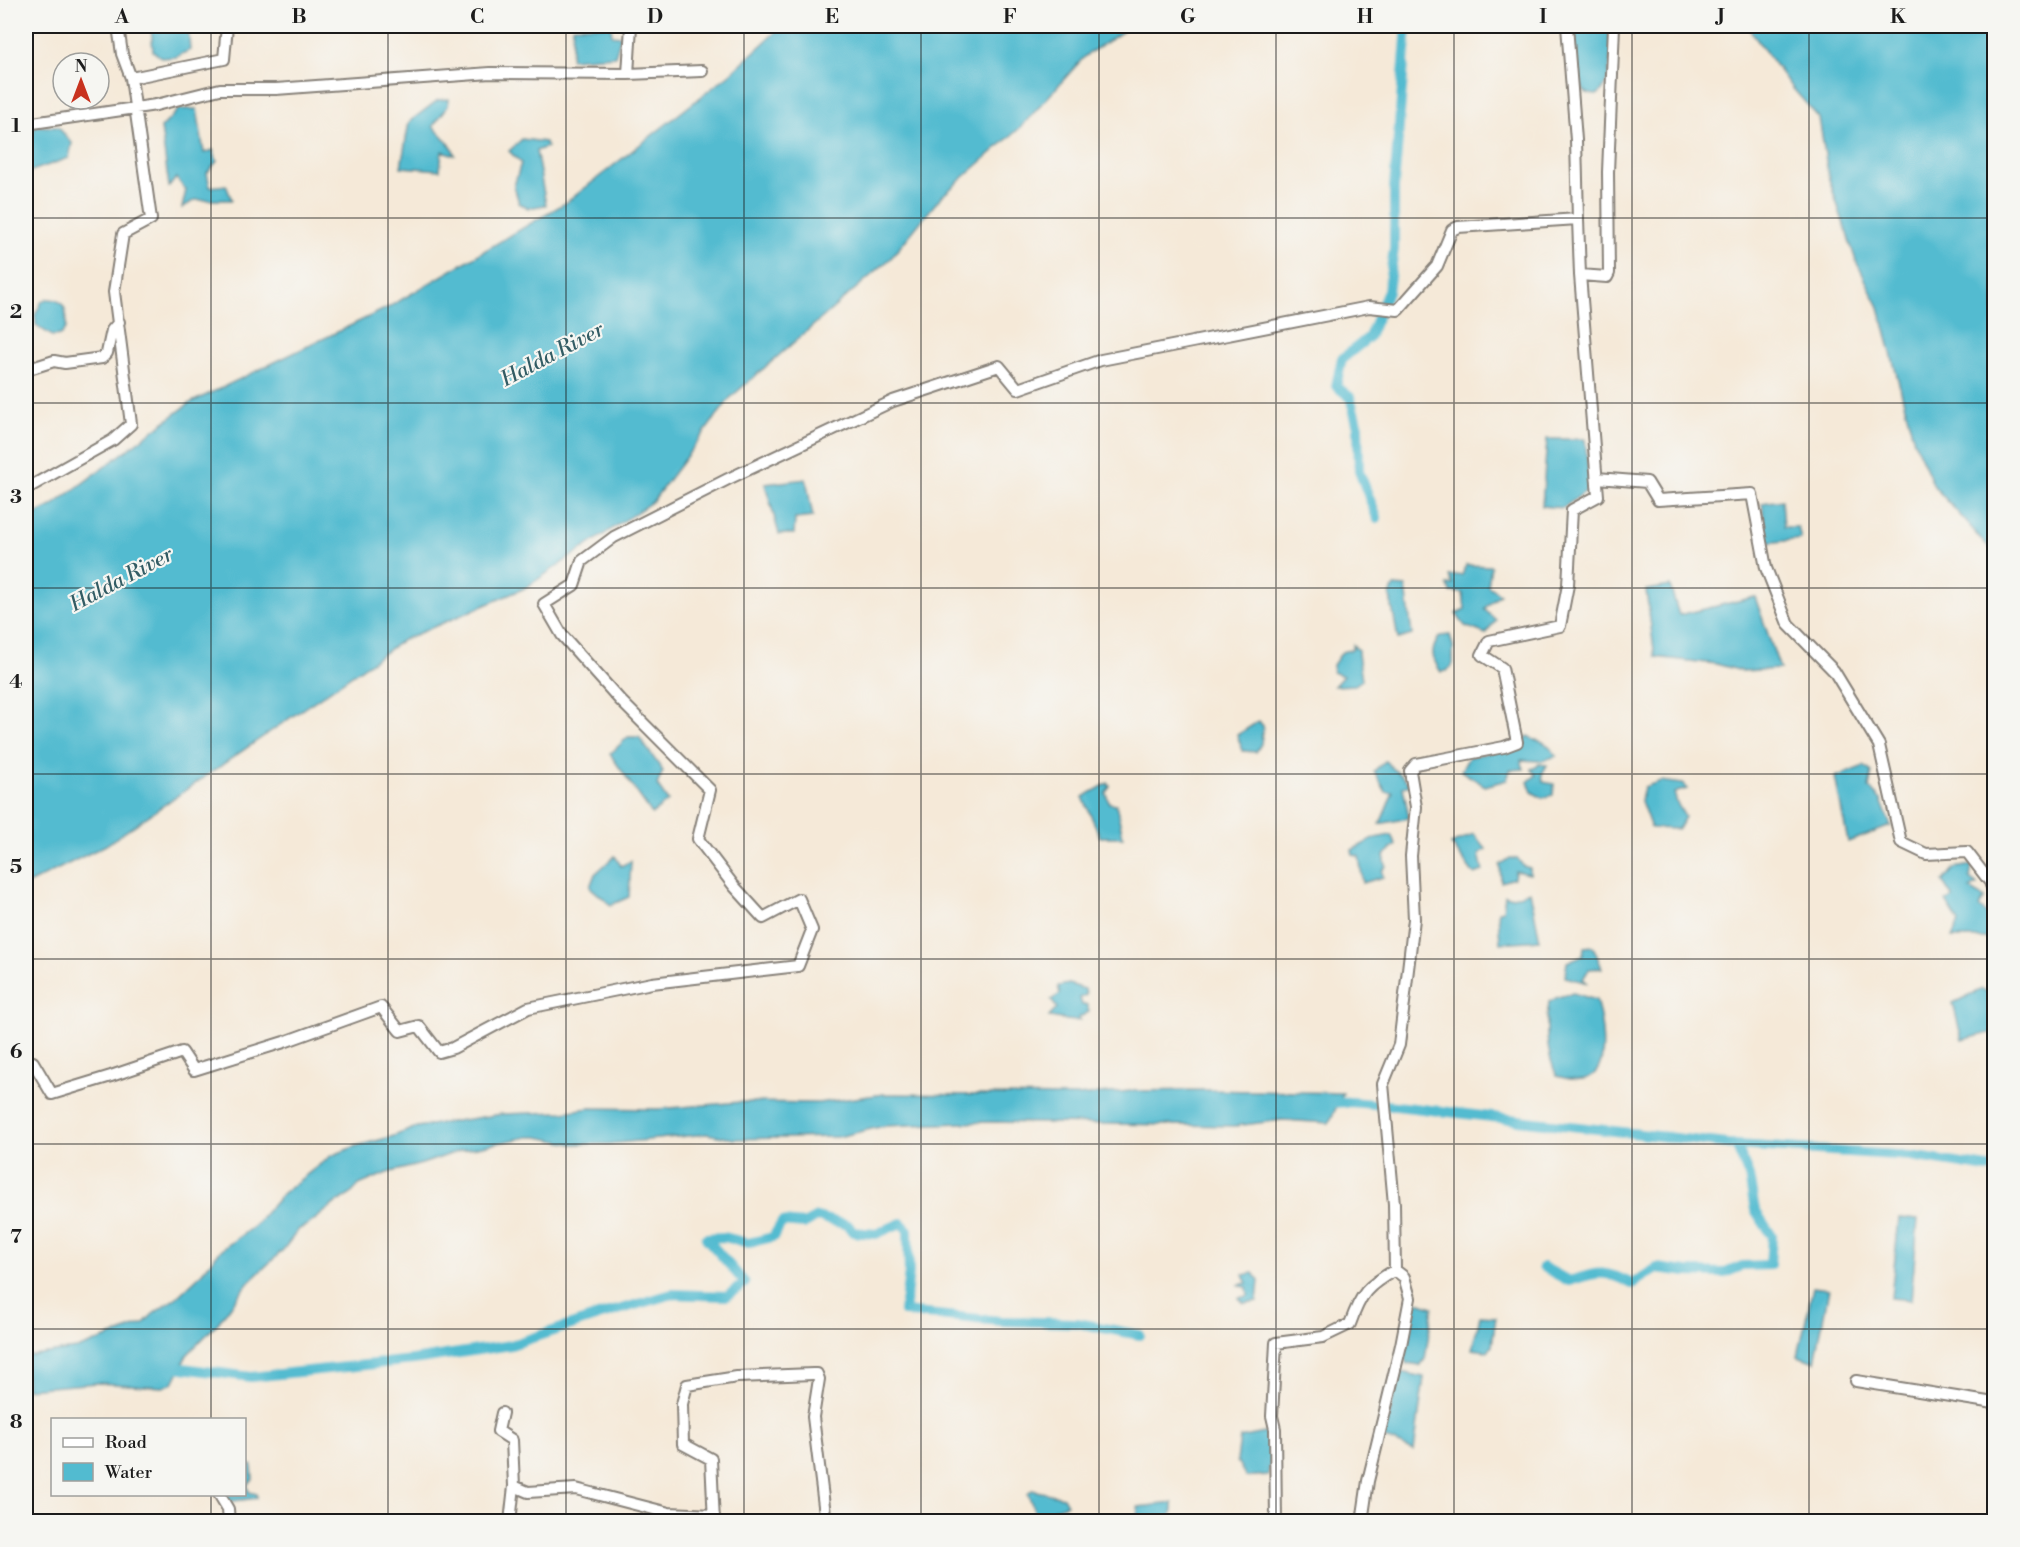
<svg xmlns="http://www.w3.org/2000/svg" width="2020" height="1547" viewBox="0 0 2020 1547" font-family="'Libre Bodoni',serif">
<style>
.water{fill:#52bbd0;stroke:#376c76;stroke-width:1.5}
.lines{fill:none;stroke-linecap:round;stroke-linejoin:round}
.canal{stroke:#52bbd0;stroke-width:10}
.street-casing{stroke:#88827a;stroke-width:14}
.street{stroke:#fff;stroke-width:10}
.grid{fill:none;stroke:#1c1c1c;stroke-width:1.5;stroke-opacity:0.55}
.labels{text-anchor:middle;stroke-width:4.5;stroke-linejoin:round;paint-order:stroke}
.water-label{font-size:21px;font-style:italic;fill:#325c64;stroke:#f6f6f2}
.neatline{fill:none;stroke:#1c1c1c;stroke-width:2}
.grid-label{font-size:20px;text-anchor:middle;font-weight:bold;fill:#1c1c1c}
</style>
<rect width="100%" height="100%" fill="#f6f6f2"/>
<filter id="ink" filterUnits="userSpaceOnUse"><feTurbulence type="fractalNoise" baseFrequency=".0167" numOctaves="2"/><feDisplacementMap in="SourceGraphic" scale="12" xChannelSelector="R" yChannelSelector="G"/><feConvolveMatrix kernelMatrix="1 2 1 2 8 2 1 2 1" color-interpolation-filters="sRGB"/></filter>
<filter id="wash" filterUnits="userSpaceOnUse"><feTurbulence type="fractalNoise" baseFrequency=".008" numOctaves="4" result="noise"/><feDisplacementMap in="SourceGraphic" scale="24" xChannelSelector="R" yChannelSelector="G"/><feGaussianBlur stdDeviation="1.35" result="paint"/><feColorMatrix in="noise" values="0 0 0 0 0 0 0 0 0 0 0 0 0 0 0 0 0 1.4 0 .05"/><feComposite in="paint" operator="in"/></filter>
<g filter="url(#wash)">
<rect width="100%" height="100%" fill="#f5e9d8"/>
<path class="water" d="M151 26H188L190 50 176 57 162 58 153 51Z
M573 26H611L612 35 621 36 615 56 571 59Z
M782 26H1131L1085 56 1022 126 940 198 891 258 731 397 653 501 525 588 403 640 106 845 26 885V519L52 506 190 403 389 307 567 202 730 74Z
M1574 26H1612C1610 45 1614 84 1597 95 1595 95 1589 94 1587 93 1573 85 1575 41 1574 26Z
M1747 26H1994V553L1934 486 1914 441 1879 307 1856 261 1829 179 1819 118 1789 84Z
M449 99 448 106 433 126 452 147 455 155 442 151 440 170 401 167 409 122 438 100Z
M179 109H197L204 153 213 150 217 161 207 173 210 187 226 185 232 200H195L182 208 186 190 176 178 169 187 161 128Z
M35 126 58 127 72 143 69 158 26 173V160Z
M522 139 545 142 547 147 536 151 546 205 528 208 519 203 514 186 521 163 509 151Z
M47 299C66 298 67 312 66 328L61 335 52 336 36 325 35 315 42 301Z
M1547 439H1585L1590 488 1563 508 1542 506Z
M806 479 813 517 795 519 794 534H779L765 484Z
M1782 500 1784 527H1798L1801 539 1767 543 1762 503Z
M1466 565 1491 566 1488 586 1500 594 1484 609 1496 620 1486 634 1465 626 1456 614 1465 609 1463 593 1451 592 1447 585H1453L1449 576 1462 575Z
M1394 586 1406 587 1412 635 1398 639 1390 596Z
M1670 586 1679 615 1755 597 1780 669 1742 671 1716 664 1655 657 1646 590Z
M1450 635 1453 646V664L1447 671 1441 672C1431 658 1430 650 1440 636Z
M1353 645 1358 650C1358 661 1361 669 1362 680L1355 685 1334 686 1343 676 1333 672V665L1342 652 1353 649Z
M1259 721 1263 726 1261 744 1256 752 1243 751 1237 735Z
M1529 736 1534 740C1544 739 1550 748 1557 756L1541 761 1521 760 1524 769 1510 770 1507 780 1485 786 1461 771 1469 757 1517 746 1520 750 1523 749 1522 740Z
M628 737H639L663 771 657 785 668 801 652 814 610 754Z
M1385 761 1411 785 1403 787 1409 818 1380 824 1393 792H1386L1374 771Z
M1539 764 1547 765 1542 774 1543 782 1554 784 1553 795 1542 798 1532 792 1528 782 1536 775 1531 769 1536 767Z
M1864 766 1872 772 1869 788 1881 800 1891 826 1848 842 1835 777Z
M1661 781 1682 784 1687 789 1674 793 1677 803 1685 817 1678 829 1651 828 1641 801 1644 787Z
M1108 783 1110 786 1106 793 1109 803 1116 804 1123 837H1100L1083 797Z
M1474 834 1486 849 1479 854 1483 871 1474 874 1451 844Z
M1391 835 1396 845 1384 855 1386 866 1382 871 1383 877 1363 883 1359 856 1353 855 1352 850 1375 838Z
M615 856 621 866 631 861 629 897 611 905 590 887 595 874Z
M1510 858 1518 859 1523 866 1530 868V874L1515 871 1514 878 1501 882 1500 865Z
M1972 865 1970 879 1977 885 1970 889 1985 898 1979 907 1994 921V938H1952L1959 922 1946 901 1953 898 1943 882 1954 868Z
M1530 891 1540 940 1500 943 1498 911 1503 910 1505 895 1513 897Z
M1593 946 1602 968 1589 969 1583 979 1588 983 1565 977 1567 962 1583 955 1584 947Z
M1069 984 1085 989 1086 995 1080 998 1082 1005H1087L1089 1012 1078 1018 1080 1020C1071 1023 1059 1018 1049 1017L1057 1008 1051 1000 1060 994 1058 986Z
M1982 989 1994 995V1032L1962 1040 1953 1003Z
M1573 993 1596 1000C1601 1017 1609 1061 1594 1074 1584 1083 1569 1079 1557 1076 1546 1054 1545 1026 1549 1002L1558 997Z
M1204 1090 1343 1093 1329 1123 1282 1120 1235 1126 989 1122 884 1126 838 1137 734 1139 707 1134 608 1144H572L538 1137H528L462 1150 422 1164 387 1173 359 1185 350 1195 337 1202 309 1224 299 1229 283 1250 249 1282 218 1323 187 1355 173 1383 163 1387 97 1383 26 1389V1356L77 1349 143 1324 153 1314 177 1297 198 1277 221 1250 254 1226 283 1193 331 1156 356 1146 391 1137 417 1127 502 1114 563 1112 589 1108 658 1109 741 1102 818 1103 884 1094 1077 1096 1131 1091Z
M1899 1218 1918 1220 1911 1300 1891 1298Z
M1253 1273 1259 1281 1257 1301 1244 1303 1239 1298 1248 1296 1247 1287 1239 1286 1238 1285 1247 1283 1243 1275Z
M1813 1287 1829 1289 1815 1362 1798 1356Z
M1415 1301 1433 1307 1425 1359 1420 1366 1407 1364 1403 1354Z
M1480 1316 1496 1317 1492 1345 1488 1351 1472 1349Z
M1400 1372 1424 1377 1414 1451 1384 1438Z
M1269 1432 1274 1443 1268 1475 1246 1477 1237 1461 1240 1438Z
M245 1465H252L253 1479 247 1485 249 1492 257 1494V1498L226 1502V1495L244 1494Z
M1032 1490 1063 1497 1067 1504 1053 1509 1056 1521H1038L1028 1494Z
M1173 1503V1510L1169 1521H1137L1138 1507Z"/>
<g class="lines">
<path class="canal" d="M1377 518 1359 471 1358 427 1350 397 1336 386 1342 359 1369 337 1388 291 1394 249V187L1407 26
M1327 1103 1350 1102 1396 1106 1736 1145 1911 1156 1994 1169
M1543 1267 1569 1281C1599 1272 1603 1269 1632 1284L1657 1268 1687 1272 1725 1273 1742 1266 1770 1265 1772 1236 1755 1210 1749 1176 1736 1145
M167 1366 251 1377 413 1360 511 1345 598 1316 672 1294 727 1296 745 1283 706 1238 724 1237 748 1243 773 1237 782 1222 804 1224 817 1217 848 1225 853 1232 876 1234 901 1223 908 1230 909 1273 904 1312 1001 1321 1077 1323 1140 1335"/>
</g>
</g>
<g filter="url(#ink)">
<g class="lines">
<defs>
<path id="street" d="M628 74 631 26
M131 78 224 59 227 26
M26 124 156 105 220 89H276L490 73 628 74 702 71
M1578 219 1580 275
M26 370 54 361 65 363 102 358 107 353 112 330 119 322
M1597 478 1647 482 1658 500 1752 494 1766 568 1788 624 1834 671 1879 745 1901 842 1926 854 1967 852 1990 882 1994 893
M26 489 113 440 131 424 114 292 123 234 151 219 131 78 122 54 118 26
M26 1064 33 1062 52 1094 111 1076 182 1052 194 1070 284 1042 381 1007 400 1031 419 1026 439 1052 453 1048 528 1008 652 983 798 966 812 930 799 899 763 918 734 886 698 839 710 790 620 700 562 635 544 604 574 585 582 561 614 537 728 479 893 401 999 366 1018 389 1101 360 1369 307 1398 310 1437 266 1452 230 1458 227 1578 219 1576 140 1567 26
M1856 1381 1994 1403
M502 1413 498 1431 512 1440 514 1486 510 1522
M514 1486 528 1492 576 1489 669 1513 714 1515
M219 1494 228 1509 229 1522
M714 1522 711 1459 683 1444 682 1404 687 1385 737 1377 813 1374H817L819 1379 813 1417 826 1522
M1276 1522 1275 1429 1272 1416 1276 1343 1323 1337 1350 1324C1361 1293 1367 1286 1395 1270L1394 1204 1383 1084 1399 1045 1414 919 1411 856 1416 807 1410 771 1416 764 1504 747 1517 742 1502 668 1482 655 1489 641 1560 626 1568 585 1572 510 1598 496 1580 275 1607 277 1609 273 1608 172 1614 26
M1362 1522 1368 1481 1401 1345 1410 1298 1404 1277 1395 1270"/>
</defs>
<use href="#street" class="street-casing"/>
<use href="#street" class="street"/>
</g>
</g>
<path class="grid" d="M211 26V1420M388 26V1522M566 26V1522M744 26V1522M921 26V1522M1099 26V1522M1276 26V1522M1454 26V1522M1632 26V1522M1809 26V1522M26 218H1994M26 403H1994M26 588H1994M26 774H1994M26 959H1994M26 1144H1994M26 1329H1994M211 1494V1522"/>
<g class="labels">
<g class="water-label">
<text transform="translate(552 354) rotate(-28)" y="7">Halda River</text>
<text transform="translate(121 579) rotate(-28)" y="7">Halda River</text>
</g>
</g>
<rect width="2020" height="1547" fill="none" stroke="#f6f6f2" stroke-width="66"/>
<rect x="51" y="1418" width="195" height="78" fill="#f6f6f2" stroke="#9f9f9c" stroke-width="1.5"/>
<rect x="63" y="1438" width="30" height="9" fill="#ffffff" stroke="#9f9f9c" stroke-width="1.5"/>
<text x="105" y="1448" font-size="18" fill="#1c1c1c">Road</text>
<rect x="63" y="1463" width="30" height="18" fill="#52bbd0" stroke="#9f9f9c" stroke-width="1.5"/>
<text x="105" y="1478" font-size="18" fill="#1c1c1c">Water</text>
<g transform="translate(81 81)"><circle r="28" fill="#f6f6f2" stroke="#9f9f9c" stroke-width="1.5"/>
<path d="M0-4.5L10 22L0 15L-10 22Z" fill="#c8321e"/>
<text y="-9" font-size="16" font-weight="bold" text-anchor="middle" fill="#1c1c1c">N</text>
</g>
<rect x="33" y="33" width="1954" height="1481" class="neatline"/>
<g class="grid-label">
<text x="122" y="23">A</text>
<text x="299" y="23">B</text>
<text x="477" y="23">C</text>
<text x="655" y="23">D</text>
<text x="832" y="23">E</text>
<text x="1010" y="23">F</text>
<text x="1188" y="23">G</text>
<text x="1365" y="23">H</text>
<text x="1543" y="23">I</text>
<text x="1721" y="23">J</text>
<text x="1898" y="23">K</text>
<text x="16" y="132">1</text>
<text x="16" y="318">2</text>
<text x="16" y="503">3</text>
<text x="16" y="688">4</text>
<text x="16" y="873">5</text>
<text x="16" y="1058">6</text>
<text x="16" y="1243">7</text>
<text x="16" y="1428">8</text>
</g>
</svg>
